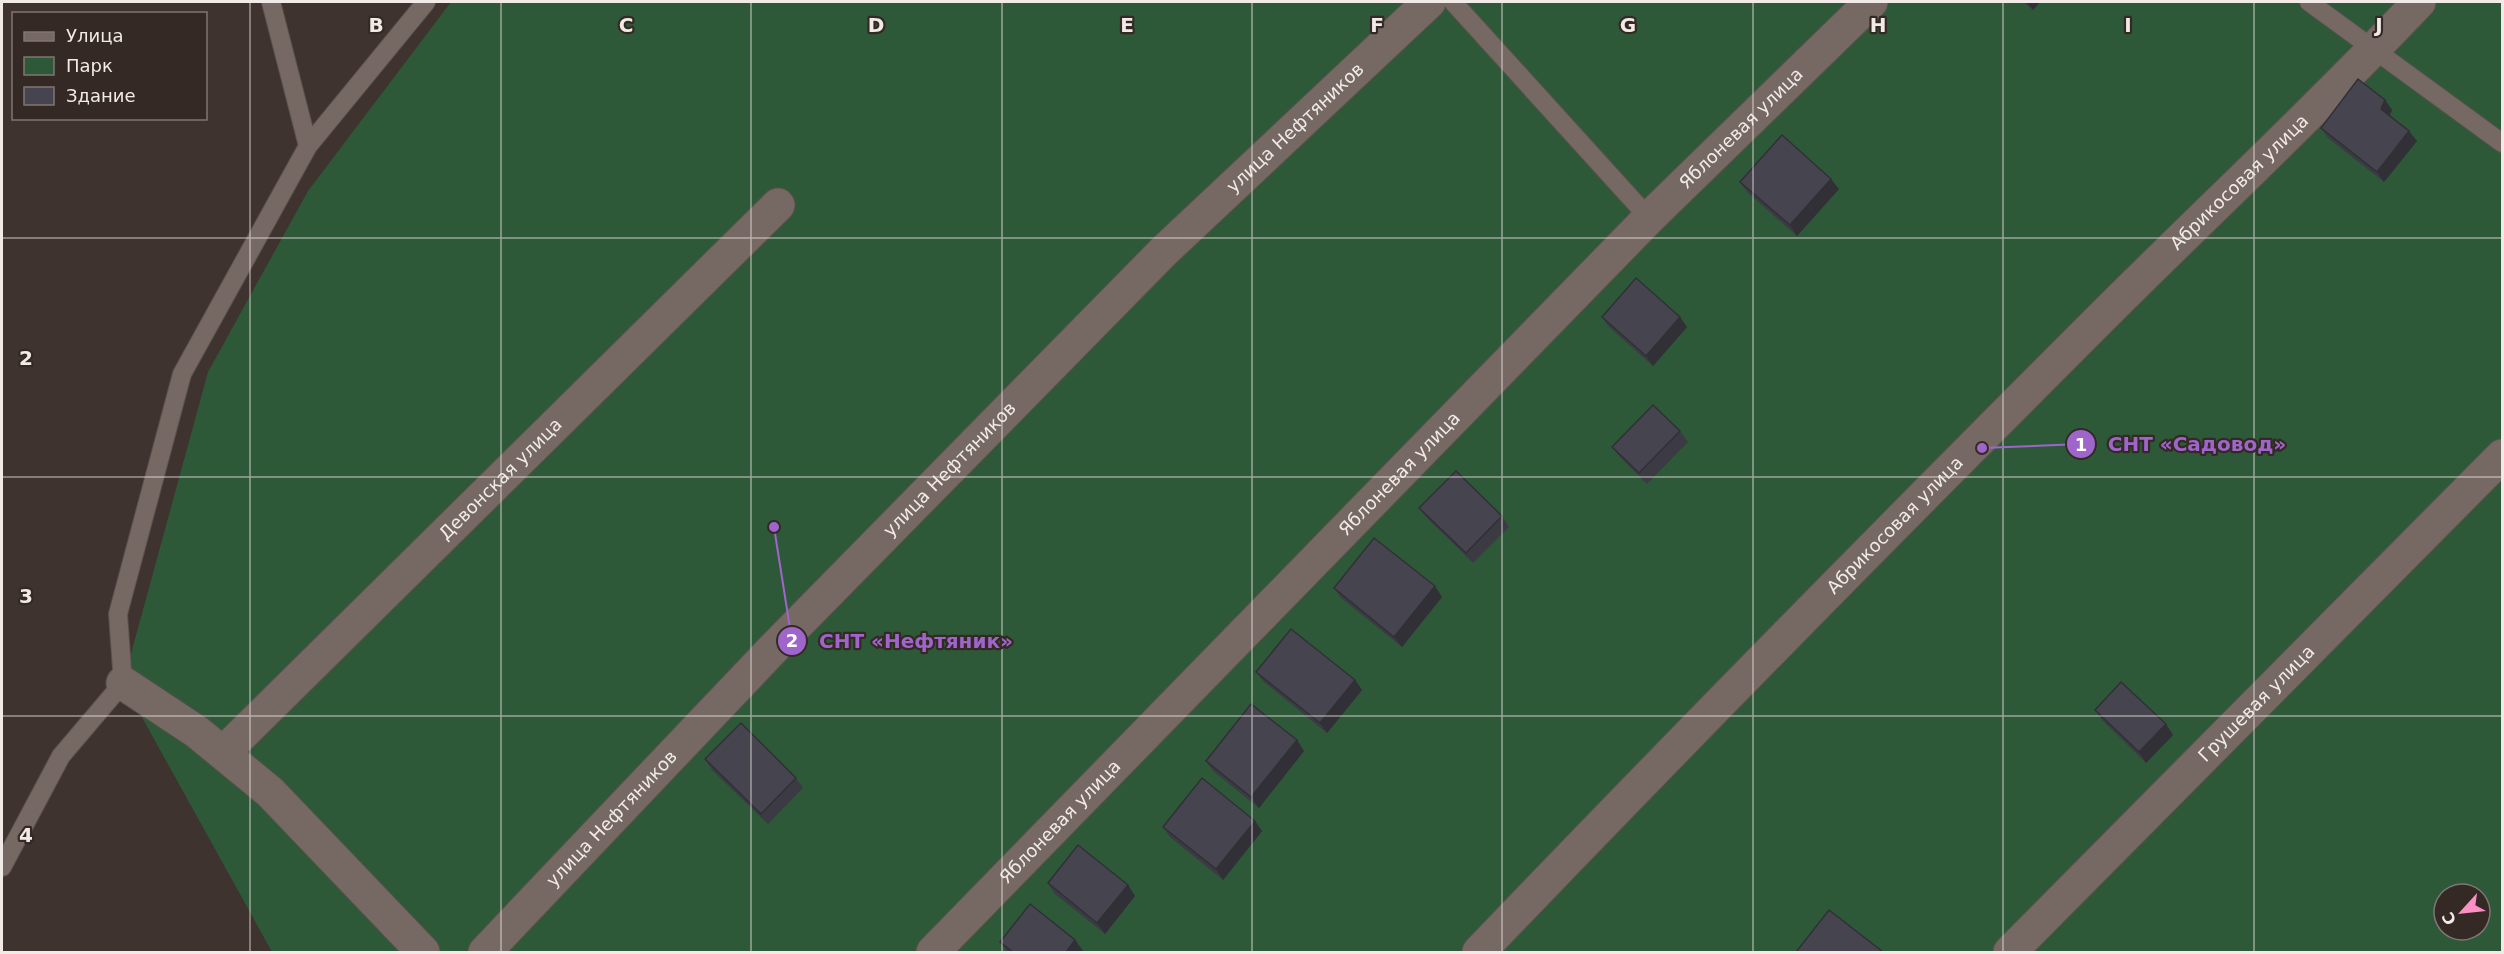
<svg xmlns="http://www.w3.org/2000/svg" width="2504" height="954" viewBox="0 0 2504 954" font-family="'DejaVu Sans',sans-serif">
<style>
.green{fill:#2e5939;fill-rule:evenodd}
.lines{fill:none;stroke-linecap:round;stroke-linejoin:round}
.service-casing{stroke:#5a514d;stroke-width:20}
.minor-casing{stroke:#5a514d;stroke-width:35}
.service{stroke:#766964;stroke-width:18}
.minor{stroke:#766964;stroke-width:33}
.wall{fill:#3c3b44}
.shaded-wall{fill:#313037}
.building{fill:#46454f;stroke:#313037;stroke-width:1.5}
.grid{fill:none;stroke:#f1eae7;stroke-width:1.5;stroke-opacity:0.55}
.labels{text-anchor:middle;stroke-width:4.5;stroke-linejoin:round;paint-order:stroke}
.street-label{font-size:18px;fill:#f1eae7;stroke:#342925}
.grid-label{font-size:20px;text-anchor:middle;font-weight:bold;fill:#f1eae7;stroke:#342925;stroke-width:4.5;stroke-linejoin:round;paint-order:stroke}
.leader{fill:none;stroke:#9e65cb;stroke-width:2}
.callout-dot{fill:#9e65cb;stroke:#342925;stroke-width:2}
.mark-label{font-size:18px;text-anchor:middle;font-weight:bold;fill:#fff}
.callout-label{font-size:20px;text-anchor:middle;font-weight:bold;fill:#9e65cb;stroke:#342925;stroke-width:4.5;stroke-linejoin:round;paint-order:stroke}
</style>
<rect width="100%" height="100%" fill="#3e332f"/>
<path class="green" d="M451 2H2502V952H272L123 683 208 372 308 191ZM2444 894H2480V930H2444Z"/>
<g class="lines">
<defs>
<path id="service" d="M271 2 308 146
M1453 2 1649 218
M2309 2 2502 143
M2 867 61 756 123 683 118 614 182 374 308 146 426 2"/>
<g id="minor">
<path d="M123 683 197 732 270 792 423 952"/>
<path id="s1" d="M223 753 778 205"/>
<path id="s2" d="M485 952 769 653 1164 251 1429 2"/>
<path id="s3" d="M933 952 1649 218 1871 2"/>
<path id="s4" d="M1479 952C1683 739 1891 528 2100 319 2206 213 2316 111 2419 2"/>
<path id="s5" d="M2010 952 2502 456"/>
</g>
</defs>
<use href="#service" class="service-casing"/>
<use href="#minor" class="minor-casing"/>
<use href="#service" class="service"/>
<use href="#minor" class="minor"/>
</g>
<path class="wall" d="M2023 2H2040L2033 10Z
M2385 100 2392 110 2390 115 2417 141 2384 182 2328 138 2321 128Z
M1740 182 1839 189 1797 236 1747 192Z
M1602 317 1687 327 1653 366 1609 327Z
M1680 431 1688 442 1647 484 1620 457 1612 447Z
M1419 508 1502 516 1509 527 1473 563 1427 518Z
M1334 588 1442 597 1402 647 1341 598Z
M1256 672 1355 680 1362 690 1327 733 1264 682Z
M2095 710 2173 735 2146 763 2102 720Z
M1297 740 1304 751 1259 808 1213 771 1206 761Z
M705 759 796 778 803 788 768 824 712 770Z
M1163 827 1262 831 1223 880 1170 837Z
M1048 883 1128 885 1135 896 1105 934 1055 894Z
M1075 940 1083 951 1081 952H1007L1000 942Z"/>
<path class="shaded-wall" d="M2027 2H2040L2033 10Z
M2385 100 2392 110 2388 119 2381 109Z
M2409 131 2417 141 2384 182 2377 172Z
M1831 179 1839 189 1797 236 1790 225Z
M1680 317 1687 327 1653 366 1646 356Z
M1435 586 1442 597 1402 647 1394 637Z
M1355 680 1362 690 1327 733 1320 723Z
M2166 724 2173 735 2146 763 2139 752Z
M1297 740 1304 751 1259 808 1251 797Z
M1255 821 1262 831 1223 880 1216 869Z
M1128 885 1135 896 1105 934 1097 923Z
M1075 940 1083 951 1081 952H1066Z"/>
<path class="building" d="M2358 79 2385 100 2381 109 2409 131 2377 172 2321 128Z
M1782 135 1831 179 1790 225 1740 182Z
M1636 278 1680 317 1646 356 1602 317Z
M1653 405 1680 431 1639 473 1612 447Z
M1456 471 1502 516 1466 553 1419 508Z
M1374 538 1435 586 1394 637 1334 588Z
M1291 629 1355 680 1320 723 1256 672Z
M2121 682 2166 724 2139 752 2095 710Z
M1251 704 1297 740 1251 797 1206 761Z
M741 723 796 778 761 814 705 759Z
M1202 778 1255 821 1216 869 1163 827Z
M1078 845 1128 885 1097 923 1048 883Z
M1030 904 1075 940 1066 952H1013L1000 942Z
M1829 910 1883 952H1796Z"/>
<path class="grid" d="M250 2V952M501 2V952M751 2V952M1002 2V952M1252 2V952M1502 2V952M1753 2V952M2003 2V952M2254 2V952M2 238H2502M2 477H2502M2 716H2502"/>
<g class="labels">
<g class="street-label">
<text dy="6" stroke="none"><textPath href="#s2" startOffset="1156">улица Нефтяников</textPath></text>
<text dy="6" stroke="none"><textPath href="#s3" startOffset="1154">Яблоневая улица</textPath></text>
<text dy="6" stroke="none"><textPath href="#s4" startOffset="1082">Абрикосовая улица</textPath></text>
<text dy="6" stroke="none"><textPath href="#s2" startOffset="670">улица Нефтяников</textPath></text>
<text dy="6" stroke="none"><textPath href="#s3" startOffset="668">Яблоневая улица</textPath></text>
<text dy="6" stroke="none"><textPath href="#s1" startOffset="390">Девонская улица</textPath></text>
<text dy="6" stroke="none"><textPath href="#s4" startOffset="596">Абрикосовая улица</textPath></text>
<text dy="6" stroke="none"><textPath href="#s5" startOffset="350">Грушевая улица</textPath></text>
<text dy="6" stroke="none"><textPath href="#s2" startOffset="184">улица Нефтяников</textPath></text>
<text dy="6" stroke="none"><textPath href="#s3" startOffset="182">Яблоневая улица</textPath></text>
</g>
</g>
<g class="grid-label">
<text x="376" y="32">B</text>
<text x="626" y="32">C</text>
<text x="876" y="32">D</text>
<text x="1127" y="32">E</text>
<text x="1377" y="32">F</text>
<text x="1628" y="32">G</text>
<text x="1878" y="32">H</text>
<text x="2128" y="32">I</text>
<text x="2379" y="32">J</text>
<text x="26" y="365">2</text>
<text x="26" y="603">3</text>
<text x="26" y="842">4</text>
</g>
<path class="leader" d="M1982 448L2081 444M774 527L792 641"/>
<g class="callout-dot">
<circle cx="1982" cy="448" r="6"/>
<circle cx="774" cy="527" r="6"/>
<circle cx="2081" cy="444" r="15"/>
<circle cx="792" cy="641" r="15"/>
</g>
<g class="mark-label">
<text x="2081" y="451">1</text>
<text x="792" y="647">2</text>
</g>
<g class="callout-label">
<text x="2197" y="451">СНТ «Садовод»</text>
<text x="916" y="648">СНТ «Нефтяник»</text>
</g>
<rect width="2504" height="954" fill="none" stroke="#f1eae7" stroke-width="6"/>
<rect x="12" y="12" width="195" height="108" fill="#342925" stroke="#807673" stroke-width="1.5"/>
<rect x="24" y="32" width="30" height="9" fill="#766964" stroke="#807673" stroke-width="1.5"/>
<text x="66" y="42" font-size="18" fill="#f1eae7">Улица</text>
<rect x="24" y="57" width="30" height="18" fill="#2e5939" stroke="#807673" stroke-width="1.5"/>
<text x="66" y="72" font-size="18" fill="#f1eae7">Парк</text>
<rect x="24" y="87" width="30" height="18" fill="#46454f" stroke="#807673" stroke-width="1.5"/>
<text x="66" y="102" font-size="18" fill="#f1eae7">Здание</text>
<g transform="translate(2462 912) rotate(243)"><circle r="28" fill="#342925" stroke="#807673" stroke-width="1.5"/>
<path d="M0-4.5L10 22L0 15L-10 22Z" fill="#fc8fc3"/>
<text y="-9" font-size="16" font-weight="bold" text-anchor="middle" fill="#f1eae7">С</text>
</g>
</svg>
